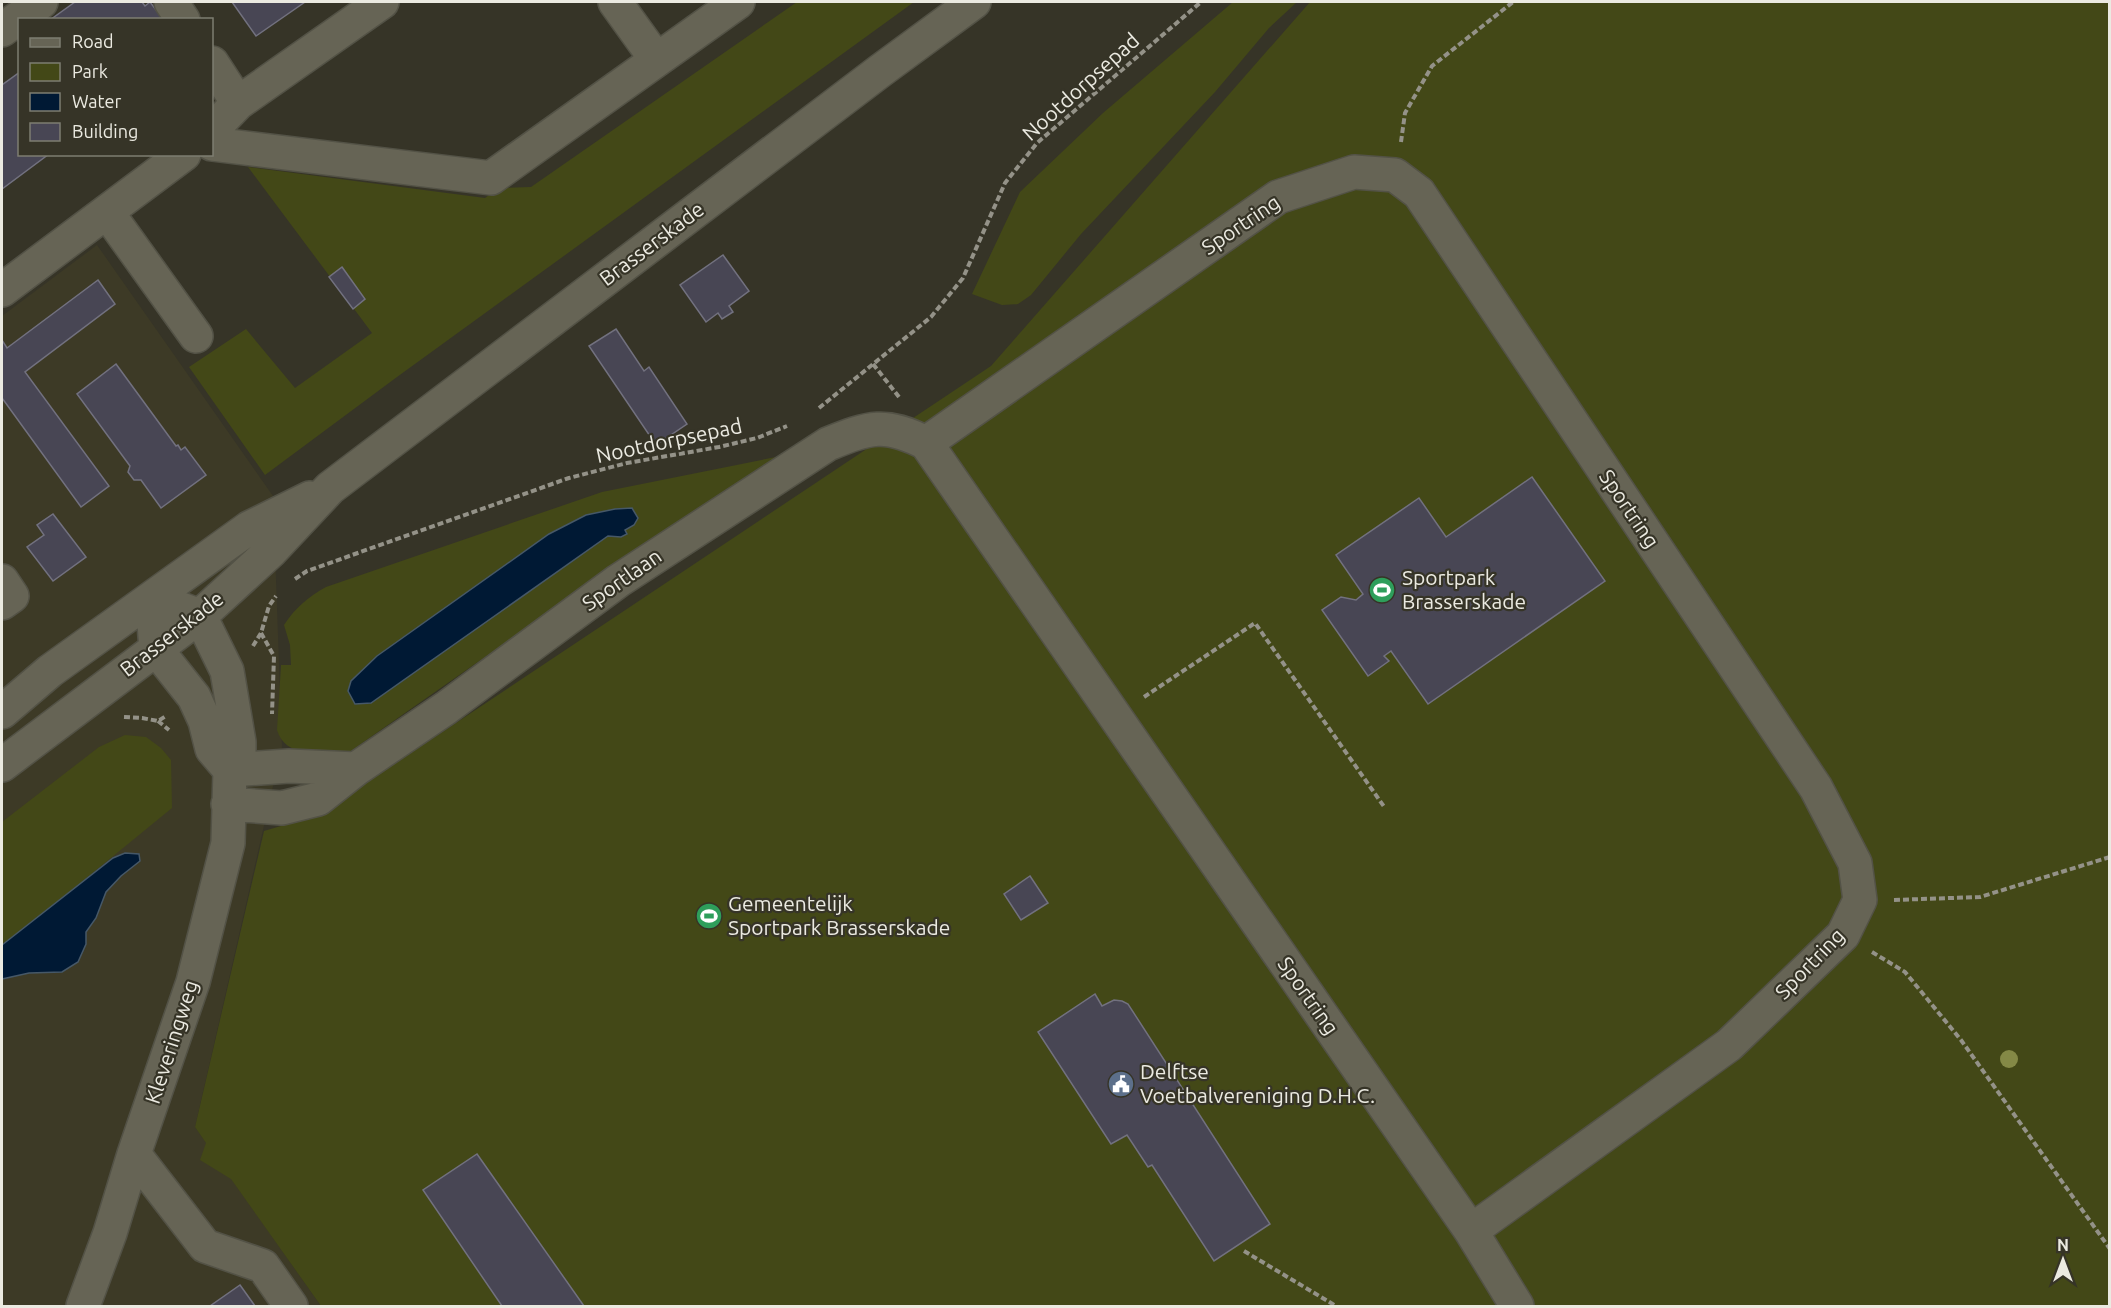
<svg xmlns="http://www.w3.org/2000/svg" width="2111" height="1308" viewBox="0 0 2111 1308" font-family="Ubuntu,sans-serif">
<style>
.built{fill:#3d3a26}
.green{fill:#434817}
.water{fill:#001934;stroke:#465868;stroke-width:1.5}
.building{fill:#484654;stroke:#72717f;stroke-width:1.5}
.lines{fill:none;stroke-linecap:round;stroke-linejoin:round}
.minor-casing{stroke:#535246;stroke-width:36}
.path{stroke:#949288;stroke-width:4;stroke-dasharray:6 3;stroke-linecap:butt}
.minor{stroke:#666455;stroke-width:33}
.tree{fill:#848946}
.labels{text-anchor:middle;stroke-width:4.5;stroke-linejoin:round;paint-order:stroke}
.street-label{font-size:21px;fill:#ebeae1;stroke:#363427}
.poi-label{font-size:21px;fill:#ebeae1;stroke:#363427;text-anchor:start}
</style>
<rect width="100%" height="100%" fill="#363427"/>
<path class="built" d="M97 245 273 496 282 747 195 1127 321 1306H2V316Z"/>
<path class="green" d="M797 2H914L397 377 265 475 189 367 246 329 295 388 372 333 248 167 485 198 499 188 531 187Z
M1233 2H1297L1269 28 1215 92 1081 234 1031 295 1018 304 1002 305 972 294 1020 192 1103 113Z
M1310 2H2109V1306H321L231 1179 200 1160 206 1143 195 1127 264 831 318 815 991 366Z
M796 453 658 536 345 755C320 753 285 758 277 730L281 665H291L290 645 284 625C295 608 308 597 326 587L602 492Z
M125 735 146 737 161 748 171 760 172 808 2 947V822L99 747Z"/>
<path class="water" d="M632 508 638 518 634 525 625 530 627 534 621 537 608 536 371 703 355 704 348 691 351 681 377 656 549 534 586 515 615 509Z
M125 853 139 854 140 861 121 876 106 892 96 918 86 932V944L78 962 62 972 29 973 2 979V945L113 858Z"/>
<path class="building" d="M75 2H142L145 6 150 2 164 20H50Z
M232 2H305L256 36Z
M20 72V154H49L2 189V85Z
M723 255 749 291 729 306 733 312 722 319 718 313 706 322 680 285Z
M342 267 365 299 353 309 329 277Z
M98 280 115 304 25 372 109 486 81 507 2 398V340L7 348Z
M616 329 644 371 649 367 687 424 656 445 589 346Z
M116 364 176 446 178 445 181 450 185 447 206 475 161 508 141 480H134L128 472 130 466 77 394Z
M1532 477 1605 581 1428 704 1391 651 1384 656 1389 661 1368 676 1322 610 1341 597 1356 600 1363 594 1336 555 1419 498 1446 537Z
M53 514 86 557 53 581 27 547 44 535 37 525Z
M1030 876 1048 903 1021 920 1004 894Z
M1095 994 1102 1006 1114 1000 1122 1001 1128 1004 1270 1224 1214 1261 1152 1165 1148 1167 1127 1135 1111 1144 1038 1032Z
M477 1154 584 1306H502L423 1190Z
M240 1285 255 1306H210Z"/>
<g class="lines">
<defs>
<path id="minor" d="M171 2 183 20
M615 2 656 59
M2 30 41 2
M212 63 238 103
M212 130 238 103 382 2
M212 144 491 178 738 2
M107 212 196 336
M2 290 184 154
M926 443 1278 197 1354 172 1395 175 1419 193 1816 788 1855 863 1860 900 1843 935 1729 1045 1471 1231
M2 581 12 596 2 603
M2 712 50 671 249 528 310 498
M2 765 200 616 271 551 330 488 880 71 974 2
M230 770 289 766 356 769
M228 804 282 808 318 799 356 769 446 708 618 581 828 444C870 427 885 422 926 443L1471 1231 1517 1306
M134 1154 205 1246 263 1266 291 1306
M83 1306 110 1233 134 1154 193 982 228 843 230 770 239 751V742L227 671 200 616 152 598 156 649 194 697 205 721 212 749 230 770"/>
</defs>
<use href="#minor" class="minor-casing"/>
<path class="path" d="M1401 142 1405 113 1432 66 1513 2
M873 364 899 397
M819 408 931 317 963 278 1005 183 1037 143 1201 2
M295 579 307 571 569 478 627 463 719 447 757 438 787 426
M261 633 274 656 272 714
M253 646 261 633 269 606 276 596
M1144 697 1255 623 1385 808
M124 717 142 718 158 721 166 716
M158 721 169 730
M1894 900 1980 897 2110 857
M1872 952 1905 972 1961 1040 2110 1249
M1244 1251 1336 1306"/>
<use href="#minor" class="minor"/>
</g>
<circle class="tree" cx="2009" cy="1059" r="9"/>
<defs>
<symbol id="stadium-disc" viewBox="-11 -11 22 22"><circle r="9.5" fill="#2e9e5b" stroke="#363427"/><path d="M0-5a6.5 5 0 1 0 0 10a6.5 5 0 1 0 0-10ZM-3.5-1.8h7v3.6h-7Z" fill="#fff"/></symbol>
<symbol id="civic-disc" viewBox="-11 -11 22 22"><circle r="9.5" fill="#5c6f8a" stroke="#363427"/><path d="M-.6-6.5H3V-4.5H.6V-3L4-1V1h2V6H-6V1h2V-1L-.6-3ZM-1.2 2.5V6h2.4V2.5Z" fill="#fff"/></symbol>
</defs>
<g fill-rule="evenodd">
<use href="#stadium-disc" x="1367" y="575" width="30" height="30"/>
<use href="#stadium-disc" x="694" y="901" width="30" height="30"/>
<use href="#civic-disc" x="1106" y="1069" width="30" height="30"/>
</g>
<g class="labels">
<g class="street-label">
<text transform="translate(1081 87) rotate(-42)" y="7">Nootdorpsepad</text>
<text transform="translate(1241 225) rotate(-34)" y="7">Sportring</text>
<text transform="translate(652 244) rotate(-37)" y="7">Brasserskade</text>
<text transform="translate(669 441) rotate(-12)" y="7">Nootdorpsepad</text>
<text transform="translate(1629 509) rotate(56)" y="7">Sportring</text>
<text transform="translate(622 580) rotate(-35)" y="7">Sportlaan</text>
<text transform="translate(172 634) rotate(-38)" y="7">Brasserskade</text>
<text transform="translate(1810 964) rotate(-46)" y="7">Sportring</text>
<text transform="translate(1308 996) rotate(55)" y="7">Sportring</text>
<text transform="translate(172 1042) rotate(-72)" y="7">Kleveringweg</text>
</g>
<g class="poi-label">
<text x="1402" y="585">Sportpark<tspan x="1402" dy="24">Brasserskade</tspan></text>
<text x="728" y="911">Gemeentelijk<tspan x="728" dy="24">Sportpark Brasserskade</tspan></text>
<text x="1140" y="1079">Delftse<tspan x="1140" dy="24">Voetbalvereniging D.H.C.</tspan></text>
</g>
</g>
<rect width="2111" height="1308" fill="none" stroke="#ebeae1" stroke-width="6"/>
<rect x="18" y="18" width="195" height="138" fill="#363427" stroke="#7e7d71" stroke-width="1.5"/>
<rect x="30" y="38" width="30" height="9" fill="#666455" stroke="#7e7d71" stroke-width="1.5"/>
<text x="72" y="48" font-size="18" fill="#ebeae1">Road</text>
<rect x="30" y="63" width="30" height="18" fill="#434817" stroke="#7e7d71" stroke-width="1.5"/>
<text x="72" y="78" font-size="18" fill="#ebeae1">Park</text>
<rect x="30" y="93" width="30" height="18" fill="#001934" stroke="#7e7d71" stroke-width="1.5"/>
<text x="72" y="108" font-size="18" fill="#ebeae1">Water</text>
<rect x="30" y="123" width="30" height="18" fill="#484654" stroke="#7e7d71" stroke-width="1.5"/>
<text x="72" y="138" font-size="18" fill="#ebeae1">Building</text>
<g transform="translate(2063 1260)" stroke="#363427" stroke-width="4.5" paint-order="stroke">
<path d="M0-4.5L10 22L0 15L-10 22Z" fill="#ebeae1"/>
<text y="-9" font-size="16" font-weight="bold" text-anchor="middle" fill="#ebeae1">N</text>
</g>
</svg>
